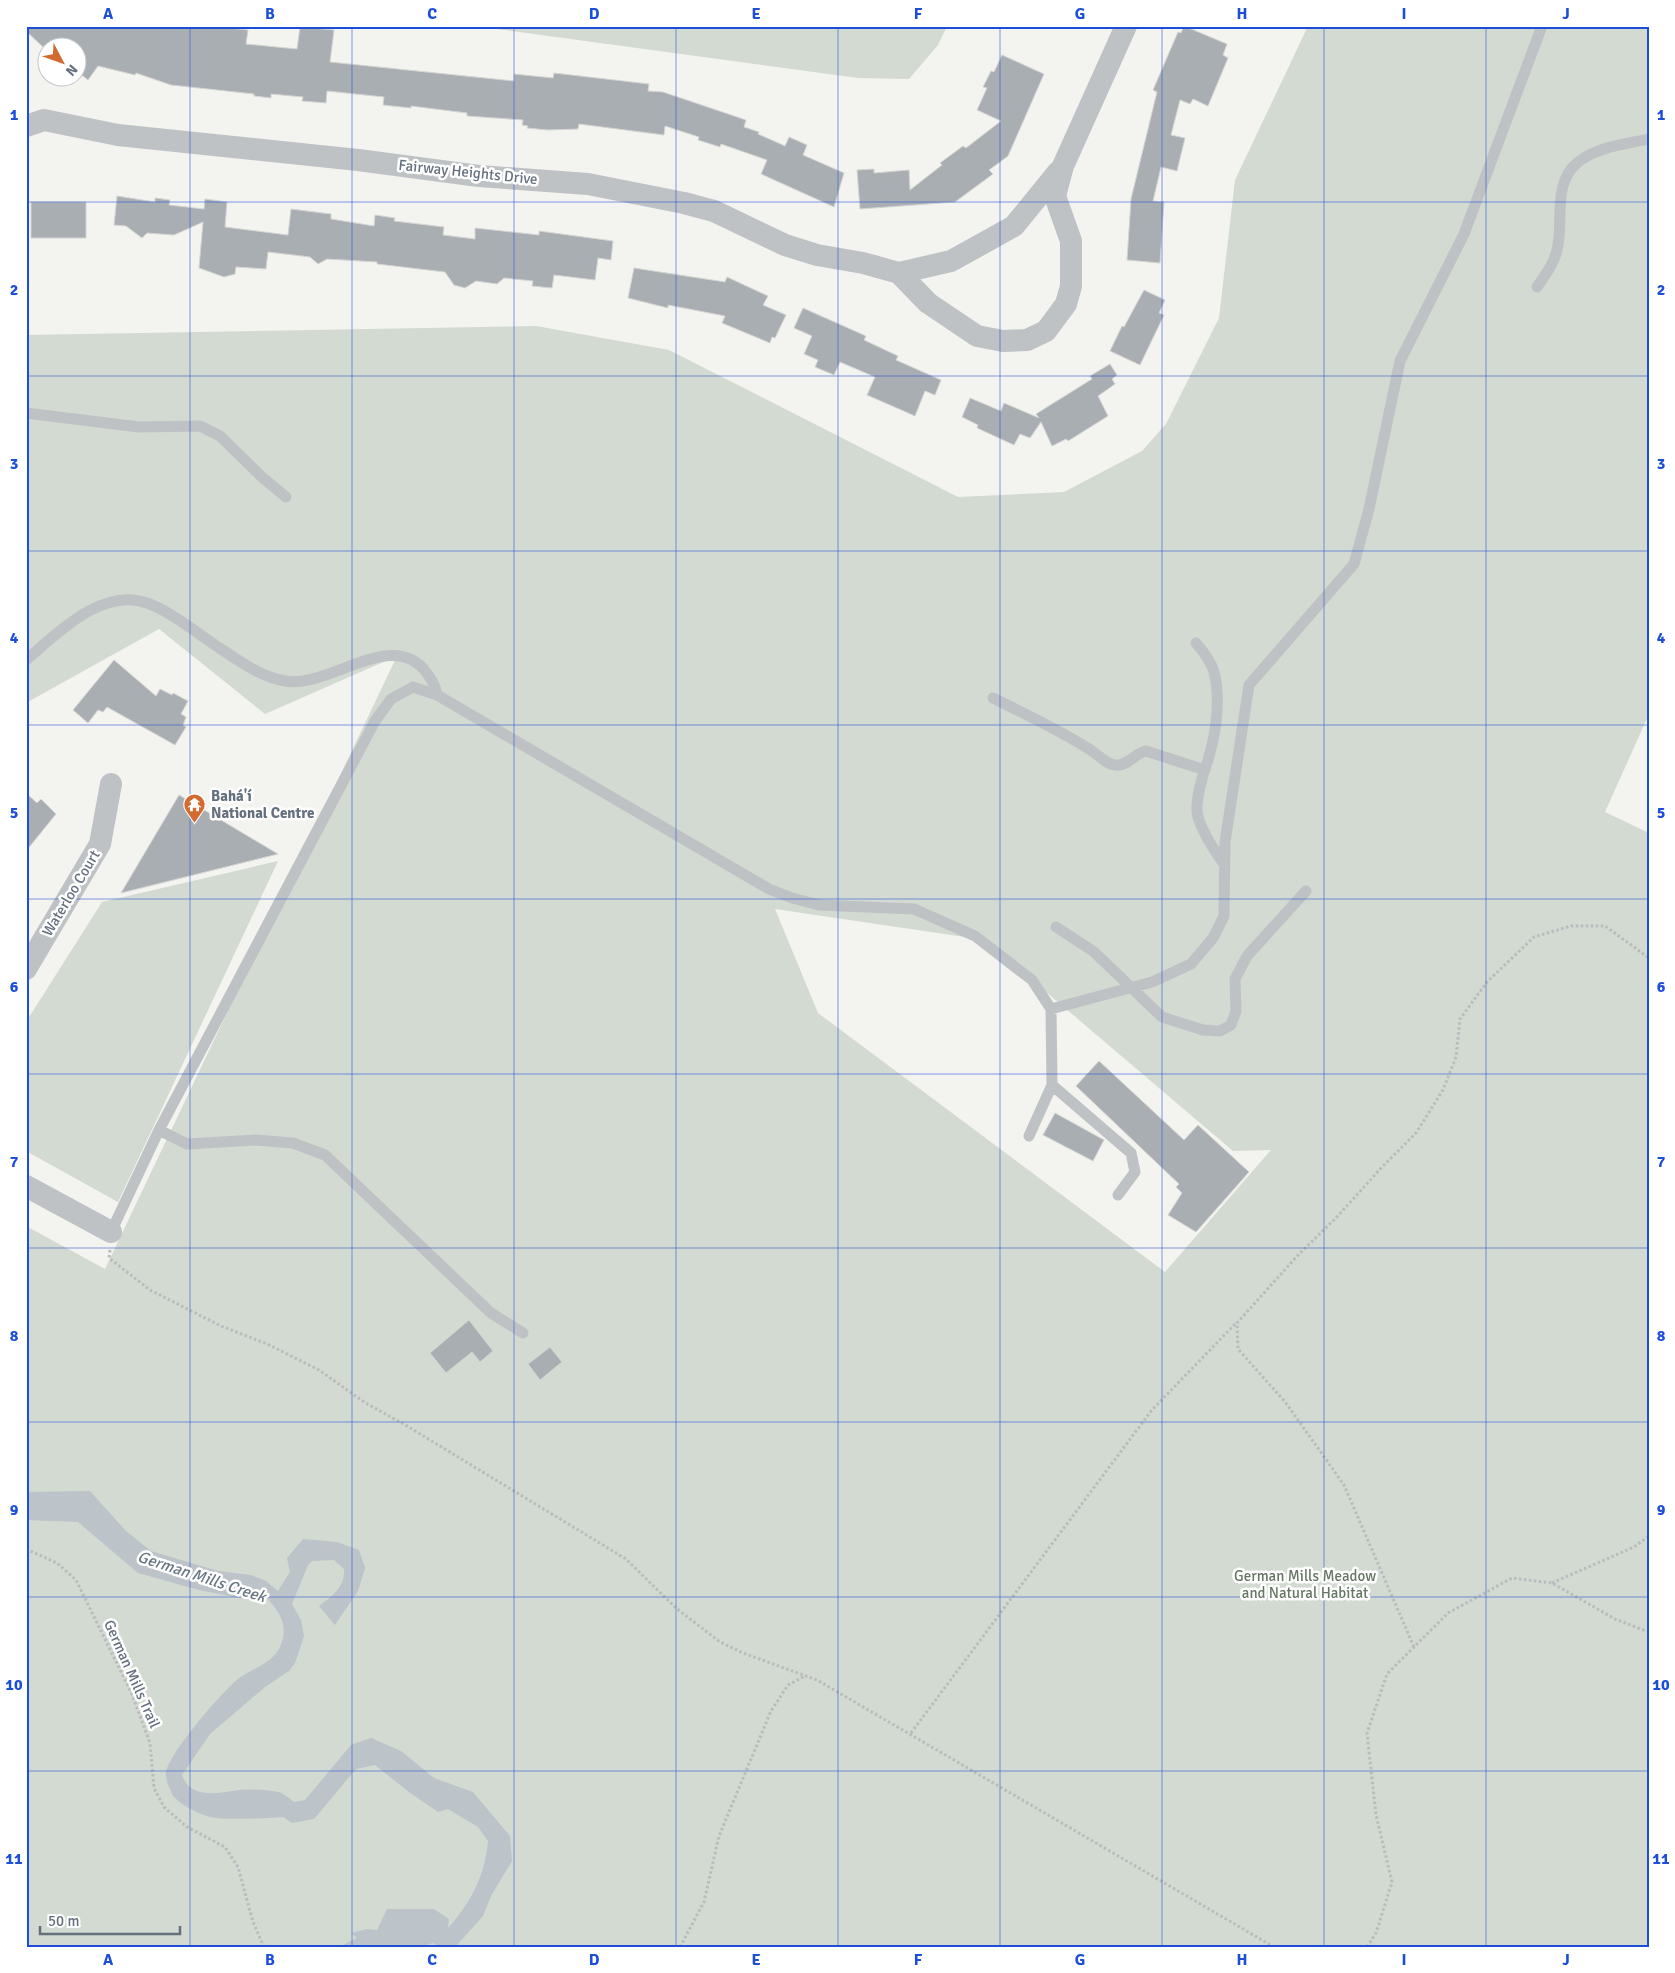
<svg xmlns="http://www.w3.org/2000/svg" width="1675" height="1973" viewBox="0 0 1675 1973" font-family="Signika,sans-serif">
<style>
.green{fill:#d3dad1;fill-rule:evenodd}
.water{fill:#bcc3c9}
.building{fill:#a9aeb3;stroke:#d4d5d3}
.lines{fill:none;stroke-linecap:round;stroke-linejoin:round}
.path{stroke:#b9bbbd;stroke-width:3;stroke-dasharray:2.5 2.5;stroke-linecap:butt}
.service{stroke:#bfc2c5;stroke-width:11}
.minor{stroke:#bfc2c5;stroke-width:22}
.grid{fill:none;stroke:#1d4ed8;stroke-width:1;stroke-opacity:0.55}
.labels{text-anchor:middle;stroke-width:5;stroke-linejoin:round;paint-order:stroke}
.street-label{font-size:15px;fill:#65707e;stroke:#fff}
.poi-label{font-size:15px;font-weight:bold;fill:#65707e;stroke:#fff;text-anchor:start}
.park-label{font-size:15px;fill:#657663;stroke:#fff}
.water-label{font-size:16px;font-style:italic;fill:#667783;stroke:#fff}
.neatline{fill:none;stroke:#1d4ed8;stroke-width:2}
.grid-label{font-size:16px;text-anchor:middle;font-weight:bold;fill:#1d4ed8}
</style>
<rect width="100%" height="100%" fill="#f3f3f0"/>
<path class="green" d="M475 26H947L938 45 909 79 858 78Z
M1308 26H1649V714L1605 812 1649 833V1947H26V1226L105 1269 397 656 265 714 159 629 26 703V335L536 326 669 350 958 497 1064 492 1142 451 1166 424 1219 318 1235 180ZM775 909 985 940 1233 1151 1271 1150 1165 1272 818 1013Z
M278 861 118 1202 26 1151V1022L102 902Z"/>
<path class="water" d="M90 1491 126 1531 151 1551 218 1571 251 1575 266 1581 278 1591 290 1572 287 1558 303 1539 337 1542 359 1550 365 1568 358 1591 335 1625 319 1606C332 1596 345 1588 344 1569L334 1560 312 1561 308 1565 292 1604 301 1620 304 1636 295 1663 289 1671 265 1687 210 1734 182 1775C190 1800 219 1793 239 1790 250 1789 266 1789 278 1792 283 1793 289 1798 294 1802L305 1800 351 1745 371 1738 401 1751 434 1778 473 1792 510 1836 512 1861 491 1896 483 1916 458 1944 454 1947H440L433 1943 420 1947H339L357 1938 351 1933 367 1929 377 1930 387 1909H434L449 1919 448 1928C471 1903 485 1875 488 1841L478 1827 448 1809 438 1812 409 1792 375 1765 356 1769 314 1819 292 1823 283 1817C268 1818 219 1821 207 1816 197 1813 177 1803 172 1794 169 1786 165 1780 166 1772 171 1751 221 1693 238 1679 252 1668 272 1664 280 1647 289 1627 281 1614 268 1599L250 1600 199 1590 138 1573 78 1522 26 1520V1492Z"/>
<path class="building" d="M26 26H214L248 30 246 44 297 49 300 27 334 30 330 62 514 81V74L553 78 554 73 649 84 648 91 663 92 746 120 744 127 759 132 758 134 785 146 789 137 807 145 803 155 844 173 834 207 761 174 767 160 721 144 720 147 698 140 699 137 665 126 664 135 579 124 578 129 548 130 527 128 528 126 522 125 523 120 467 116V113L411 106V108L383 105 384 97 327 91 326 103 302 101 303 97 271 94V98L254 96V94L171 85 136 73 135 75 98 66 88 80 78 72V48H44L26 31Z
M1184 26 1227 44 1223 55 1228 58 1208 106 1193 99 1190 104 1180 100 1171 135 1185 138 1177 171 1161 167 1153 201 1164 202 1160 263 1127 260 1131 199 1157 92 1153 90 1178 32 1181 33Z
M1002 55 1044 74 1008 156 989 170 993 174 955 202 860 209 857 170 874 169V173L909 170 910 190 942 165 940 163 963 146 966 148 1001 121 977 110 987 88 983 87 991 71 994 72Z
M117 196 155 202V198L170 200 169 205 204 209 205 199 227 202 225 227 288 235 291 209 331 214V219L374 226 375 215 395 218 394 221 444 227 443 235 475 239V228L539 235V231L613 241 611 260 598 258 595 280 554 275 552 288 532 286 533 281 504 278 497 284 476 281 465 288 454 285 445 272 377 264V262L327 259 318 264 310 257 268 252 266 269 236 267 235 274 224 277 199 268 203 222 174 235 147 233 142 238 126 226 114 225Z
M31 202H86V238H31Z
M634 268 725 282 727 277 768 296 763 305 786 315 775 338 772 337 770 343 722 323 725 316 668 305V308L628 298Z
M1144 290 1165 300 1159 313 1164 315 1140 365 1110 351 1122 326 1124 327Z
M803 308 866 336 864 340 898 356 896 360 941 380 935 395 925 391 915 416 867 395 875 377 840 362 834 375 815 367 818 360 804 354 812 336 794 328Z
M1110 364 1117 375 1112 379 1115 384 1098 396 1108 416 1068 441 1066 439 1052 446 1041 422 1030 438 1020 434 1014 445 977 428 978 425 962 417 970 398 1001 411 1004 403 1039 418 1036 414 1092 379 1090 376Z
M114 660 156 696 160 689 172 695 173 693 188 701 181 714 186 717 183 725 186 727 175 745 107 707 103 712 98 710 88 723 73 710Z
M26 793 37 803 41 799 56 814 26 851Z
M179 795 278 854 121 893Z
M1099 1061 1184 1140 1198 1125 1249 1172 1196 1232 1168 1215 1182 1193 1176 1187 1179 1184 1076 1086Z
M1055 1113 1104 1140 1093 1161 1043 1135Z
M469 1320 493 1351 480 1362 472 1352 446 1373 430 1353Z
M550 1347 562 1362 540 1380 528 1364Z"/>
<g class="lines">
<path class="path" d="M110 1250 109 1258 150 1290 221 1326 267 1344 319 1370 364 1402 407 1426 626 1559 676 1608 720 1642 743 1653 817 1680 1274 1947
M26 1549 57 1563 76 1580 131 1692 150 1743 154 1788 164 1807 187 1827 225 1847 238 1867 253 1922 264 1947
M1552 1583 1634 1547 1649 1536
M1414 1647 1344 1485 1286 1403 1238 1349 1237 1323 1299 1254 1335 1219 1383 1166 1416 1133 1443 1090 1456 1057 1460 1019 1487 982 1534 937 1571 926H1605L1649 958
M911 1733 1151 1411 1236 1323
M680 1947 704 1902 719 1836 771 1711 788 1685 805 1676
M1367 1947 1376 1933 1392 1882 1376 1815 1367 1733 1387 1674 1448 1613 1512 1578 1552 1583 1615 1619 1649 1632"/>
<path class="service" d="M1537 287C1545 275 1554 264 1557 250 1564 223 1552 184 1577 163 1595 147 1626 144 1649 139
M26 413 139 427 200 426 220 436 263 478 286 497
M1196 643C1203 651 1211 661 1214 672 1221 699 1216 734 1208 760 1203 774 1194 803 1198 817 1203 834 1214 850 1224 864
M26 660C57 634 101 587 147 603 171 611 202 637 224 651 242 663 262 677 285 681 329 689 392 627 426 672 432 680 435 685 437 695
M993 698C1025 714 1059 730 1089 749 1098 754 1105 764 1115 765 1127 767 1135 753 1146 751L1205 770
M1056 927 1093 951 1162 1017 1203 1030 1220 1031 1231 1025 1236 1011 1235 979 1247 956 1306 891
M1051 1009 1052 1085 1131 1153 1135 1172 1118 1195
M159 1130 187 1144 256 1140 293 1143 325 1155 491 1313 523 1333
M1029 1136 1052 1085
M111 1232 159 1130 375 721 391 699 413 687 437 695 769 889 792 898 819 905 914 909 975 936 1032 980 1051 1009 1152 982 1191 964 1213 938 1224 916 1225 842 1249 685 1354 564 1369 509 1400 361 1464 234 1542 26"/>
<path class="minor" d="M26 126 44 120 118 135 358 160 479 176 588 184 684 203 714 211 785 245 817 255 863 263 899 273 928 303 977 336 1003 341 1027 340 1046 331 1066 304 1071 286V241L1055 196 1063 166 1126 26
M899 273 951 261 1014 226 1058 172
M26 969 100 844 111 784
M26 1186 111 1232"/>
</g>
<path class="grid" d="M190 26V1947M352 26V1947M514 26V1947M676 26V1947M838 26V1947M1000 26V1947M1162 26V1947M1324 26V1947M1486 26V1947M26 202H1649M26 376H1649M26 551H1649M26 725H1649M26 899H1649M26 1074H1649M26 1248H1649M26 1422H1649M26 1597H1649M26 1771H1649"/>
<defs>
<symbol id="temple-pin" viewBox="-11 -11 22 30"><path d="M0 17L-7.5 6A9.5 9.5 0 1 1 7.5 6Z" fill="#d36a30" stroke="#fff"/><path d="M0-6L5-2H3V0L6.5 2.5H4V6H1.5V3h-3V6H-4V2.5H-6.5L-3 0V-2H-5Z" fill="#fff"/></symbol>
</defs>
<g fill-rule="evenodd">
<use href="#temple-pin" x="182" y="792" width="25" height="34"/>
</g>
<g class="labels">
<g class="street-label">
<text transform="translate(468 172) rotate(6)" y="5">Fairway Heights Drive</text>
<text transform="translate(71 893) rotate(-59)" y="5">Waterloo Court</text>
<text transform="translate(132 1674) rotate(66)" y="5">German Mills Trail</text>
</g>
<g class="poi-label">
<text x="211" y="801">Bahá'í<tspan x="211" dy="17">National Centre</tspan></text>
</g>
<g class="park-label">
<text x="1305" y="1581">German Mills Meadow<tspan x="1305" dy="17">and Natural Habitat</tspan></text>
</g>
<g class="water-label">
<text transform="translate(202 1576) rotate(18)" y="6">German Mills Creek</text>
</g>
</g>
<rect width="1675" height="1973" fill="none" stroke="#ffffff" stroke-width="55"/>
<g transform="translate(62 62) rotate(131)"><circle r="24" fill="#ffffff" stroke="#c1c6cb"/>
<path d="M0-4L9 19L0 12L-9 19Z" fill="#d36a30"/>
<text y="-8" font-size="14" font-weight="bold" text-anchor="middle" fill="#65707e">N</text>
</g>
<path d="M40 1926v8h140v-8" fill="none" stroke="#65707e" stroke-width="2.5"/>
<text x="48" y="1926" font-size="15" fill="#65707e" stroke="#ffffff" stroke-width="4" paint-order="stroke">50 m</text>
<rect x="28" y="28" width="1620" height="1918" class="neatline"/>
<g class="grid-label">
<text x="108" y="19">A</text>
<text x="270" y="19">B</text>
<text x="432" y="19">C</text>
<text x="594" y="19">D</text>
<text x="756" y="19">E</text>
<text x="918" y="19">F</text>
<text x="1080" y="19">G</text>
<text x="1242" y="19">H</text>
<text x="1404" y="19">I</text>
<text x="1566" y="19">J</text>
<text x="14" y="120">1</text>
<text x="1661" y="120">1</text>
<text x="14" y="295">2</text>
<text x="1661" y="295">2</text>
<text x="14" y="469">3</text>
<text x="1661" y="469">3</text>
<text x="14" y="643">4</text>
<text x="1661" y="643">4</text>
<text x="14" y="818">5</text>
<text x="1661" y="818">5</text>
<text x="14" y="992">6</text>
<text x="1661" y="992">6</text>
<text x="14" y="1167">7</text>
<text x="1661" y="1167">7</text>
<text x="14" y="1341">8</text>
<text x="1661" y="1341">8</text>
<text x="14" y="1515">9</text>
<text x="1661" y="1515">9</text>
<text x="14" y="1690">10</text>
<text x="1661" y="1690">10</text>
<text x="14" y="1864">11</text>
<text x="1661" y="1864">11</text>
<text x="108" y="1965">A</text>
<text x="270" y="1965">B</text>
<text x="432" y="1965">C</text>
<text x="594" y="1965">D</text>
<text x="756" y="1965">E</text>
<text x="918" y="1965">F</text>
<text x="1080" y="1965">G</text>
<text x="1242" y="1965">H</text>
<text x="1404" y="1965">I</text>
<text x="1566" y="1965">J</text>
</g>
</svg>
